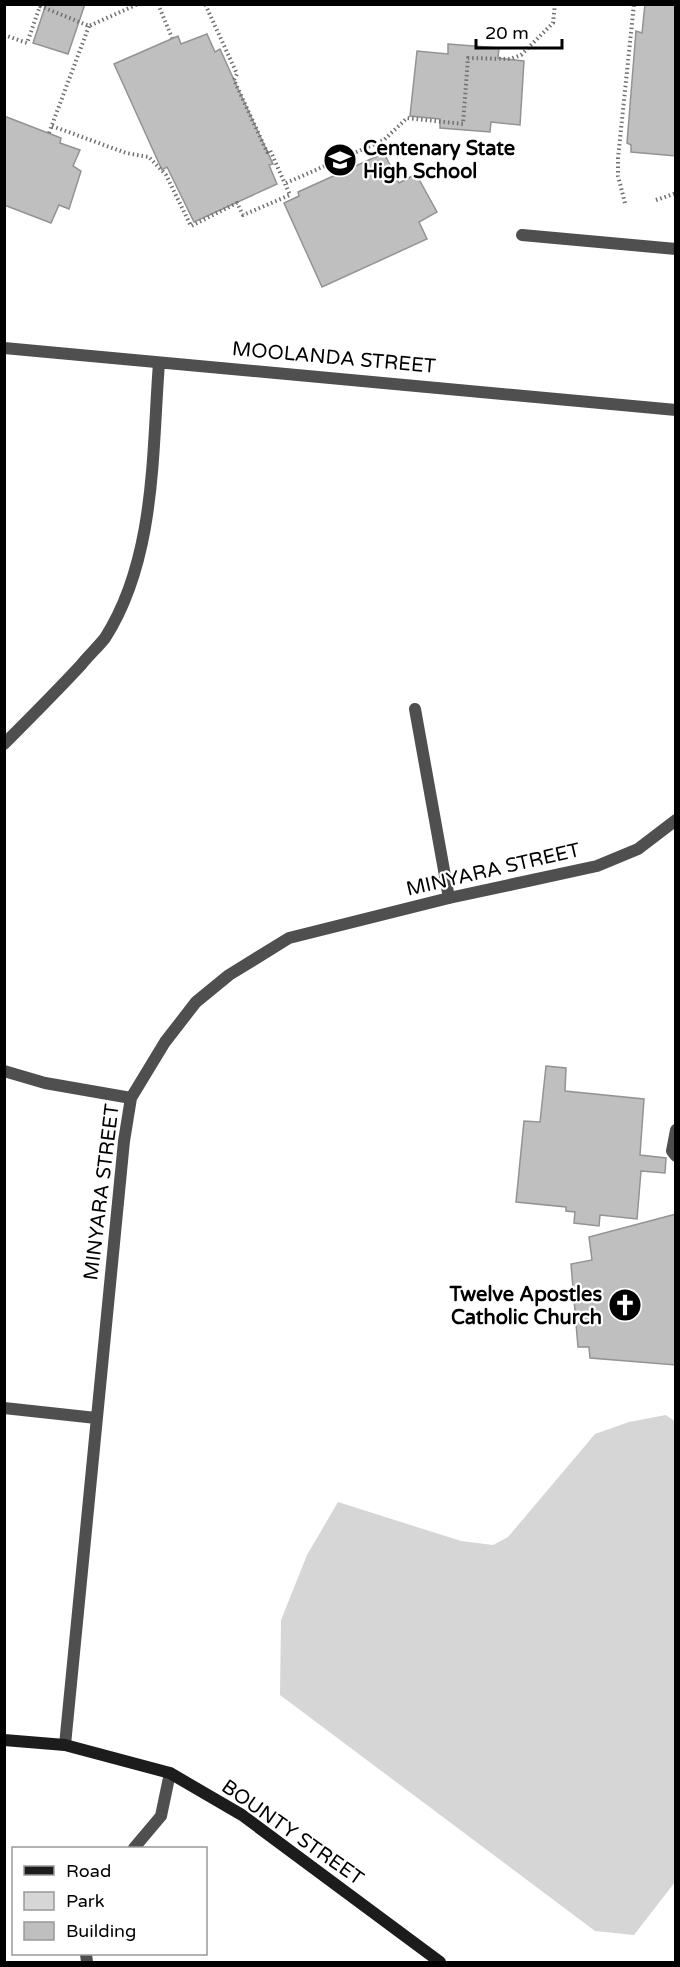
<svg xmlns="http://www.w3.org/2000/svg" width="680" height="1967" viewBox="0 0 680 1967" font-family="'Varela Round',sans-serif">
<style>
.green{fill:#d6d6d6}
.building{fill:#bfbfbf;stroke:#939393;stroke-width:1.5}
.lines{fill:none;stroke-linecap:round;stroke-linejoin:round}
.path{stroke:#717171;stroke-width:4;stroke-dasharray:1.5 3;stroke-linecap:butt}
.lane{stroke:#4f4f4f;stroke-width:12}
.street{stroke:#4f4f4f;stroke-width:12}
.secondary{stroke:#1c1c1c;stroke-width:12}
.labels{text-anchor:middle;stroke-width:4.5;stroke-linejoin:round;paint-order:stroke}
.poi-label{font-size:20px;font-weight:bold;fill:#000;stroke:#fff;text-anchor:start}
.street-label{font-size:20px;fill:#000;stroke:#fff}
</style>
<rect width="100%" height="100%" fill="#fff"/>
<path class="green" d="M666 1415 676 1422 675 1882 634 1935 595 1931 280 1695 281 1620 307 1555 338 1502 461 1541 493 1545 508 1537 595 1434 629 1422Z"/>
<path class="building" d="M46 4H85L68 54 33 43Z
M645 4H676V156L631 152V145L627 143 636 31 642 33Z
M207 34 215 52 220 49 234 80 273 164 269 165 277 184 194 222 167 167 162 170 114 64 178 36 181 44Z
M448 44 499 48 498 58 524 61 520 125 491 122 490 132 440 128V119L410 116 417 51 448 54Z
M4 116 61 138 60 143 80 150 73 166 81 171 69 209 59 205 51 223 4 205Z
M384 153 399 183 416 174 437 212 419 222 427 239 322 287 284 203 299 196 298 192Z
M546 1066 566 1068 565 1091 644 1099 640 1155 666 1158 665 1173 641 1171 637 1219 600 1215 599 1226 574 1223 575 1212 566 1211V1207L516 1202 524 1121 540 1122Z
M676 1214V1365L590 1358 589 1347H578L571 1264 592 1260 589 1237Z"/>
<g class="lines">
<path class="path" d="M158 4 172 38
M40 6 89 26 138 4
M4 35 27 43 40 6 36 4
M52 126 126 153 149 157 166 175 191 226 237 203 243 215 290 195 270 150 267 152 234 80 237 74 205 4
M49 133 89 26
M286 183 384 140 407 118 463 124 468 58 510 59 521 55 553 23 555 4
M656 200 676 193
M625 203 618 176V158L634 4"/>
<path class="lane" d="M522 235 676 249
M676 1130 672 1151 676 1156
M134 1848 161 1816 170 1773
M86 1954 87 1962"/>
<path class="street" d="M4 348 676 410
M415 709 449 898
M4 744C30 718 56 692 81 665 88 656 98 647 105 638 156 558 152 453 159 363
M4 1071 45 1083 131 1098
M4 1408 96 1418
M65 1745 124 1141 131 1098 165 1042 196 1002 229 975 289 938 449 898 597 866 638 849 676 820"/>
<path class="secondary" d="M4 1740 65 1745 170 1773 242 1815 440 1962"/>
</g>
<defs>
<symbol id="school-disc" viewBox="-11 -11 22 22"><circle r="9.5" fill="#000" stroke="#fff"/><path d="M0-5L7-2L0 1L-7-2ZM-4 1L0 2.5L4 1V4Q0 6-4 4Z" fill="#fff"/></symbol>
<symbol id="church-disc" viewBox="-11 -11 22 22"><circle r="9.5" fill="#000" stroke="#fff"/><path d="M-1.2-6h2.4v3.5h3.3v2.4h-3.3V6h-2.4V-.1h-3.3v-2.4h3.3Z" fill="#fff"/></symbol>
</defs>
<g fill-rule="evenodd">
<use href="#school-disc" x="321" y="141" width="38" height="38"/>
<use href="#church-disc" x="606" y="1286" width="38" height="38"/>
</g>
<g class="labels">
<g class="poi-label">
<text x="363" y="155">Centenary State<tspan x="363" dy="23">High School</tspan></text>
<text x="602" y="1301" text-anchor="end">Twelve Apostles<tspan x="602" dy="23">Catholic Church</tspan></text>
</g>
<g class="street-label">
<text transform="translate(334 357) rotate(5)" y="7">MOOLANDA STREET</text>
<text transform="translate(493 869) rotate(-13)" y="7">MINYARA STREET</text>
<text transform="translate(101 1192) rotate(-83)" y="7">MINYARA STREET</text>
<text transform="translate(293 1832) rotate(35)" y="7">BOUNTY STREET</text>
</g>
</g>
<rect width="680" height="1967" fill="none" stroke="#000000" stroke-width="12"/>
<rect x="12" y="1847" width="195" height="108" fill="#ffffff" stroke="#999999" stroke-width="1.5"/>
<rect x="24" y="1866" width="30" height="9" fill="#1c1c1c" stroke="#999999" stroke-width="1.5"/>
<text x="66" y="1877" font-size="18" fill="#000000">Road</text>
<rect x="24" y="1892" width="30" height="18" fill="#d6d6d6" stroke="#999999" stroke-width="1.5"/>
<text x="66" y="1907" font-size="18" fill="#000000">Park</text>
<rect x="24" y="1922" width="30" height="18" fill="#bfbfbf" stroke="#999999" stroke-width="1.5"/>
<text x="66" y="1937" font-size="18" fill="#000000">Building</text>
<path d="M476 39v9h86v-9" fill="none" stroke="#000000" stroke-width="3"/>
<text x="485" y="39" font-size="18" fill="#000000" stroke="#ffffff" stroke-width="4.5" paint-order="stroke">20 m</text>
</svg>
